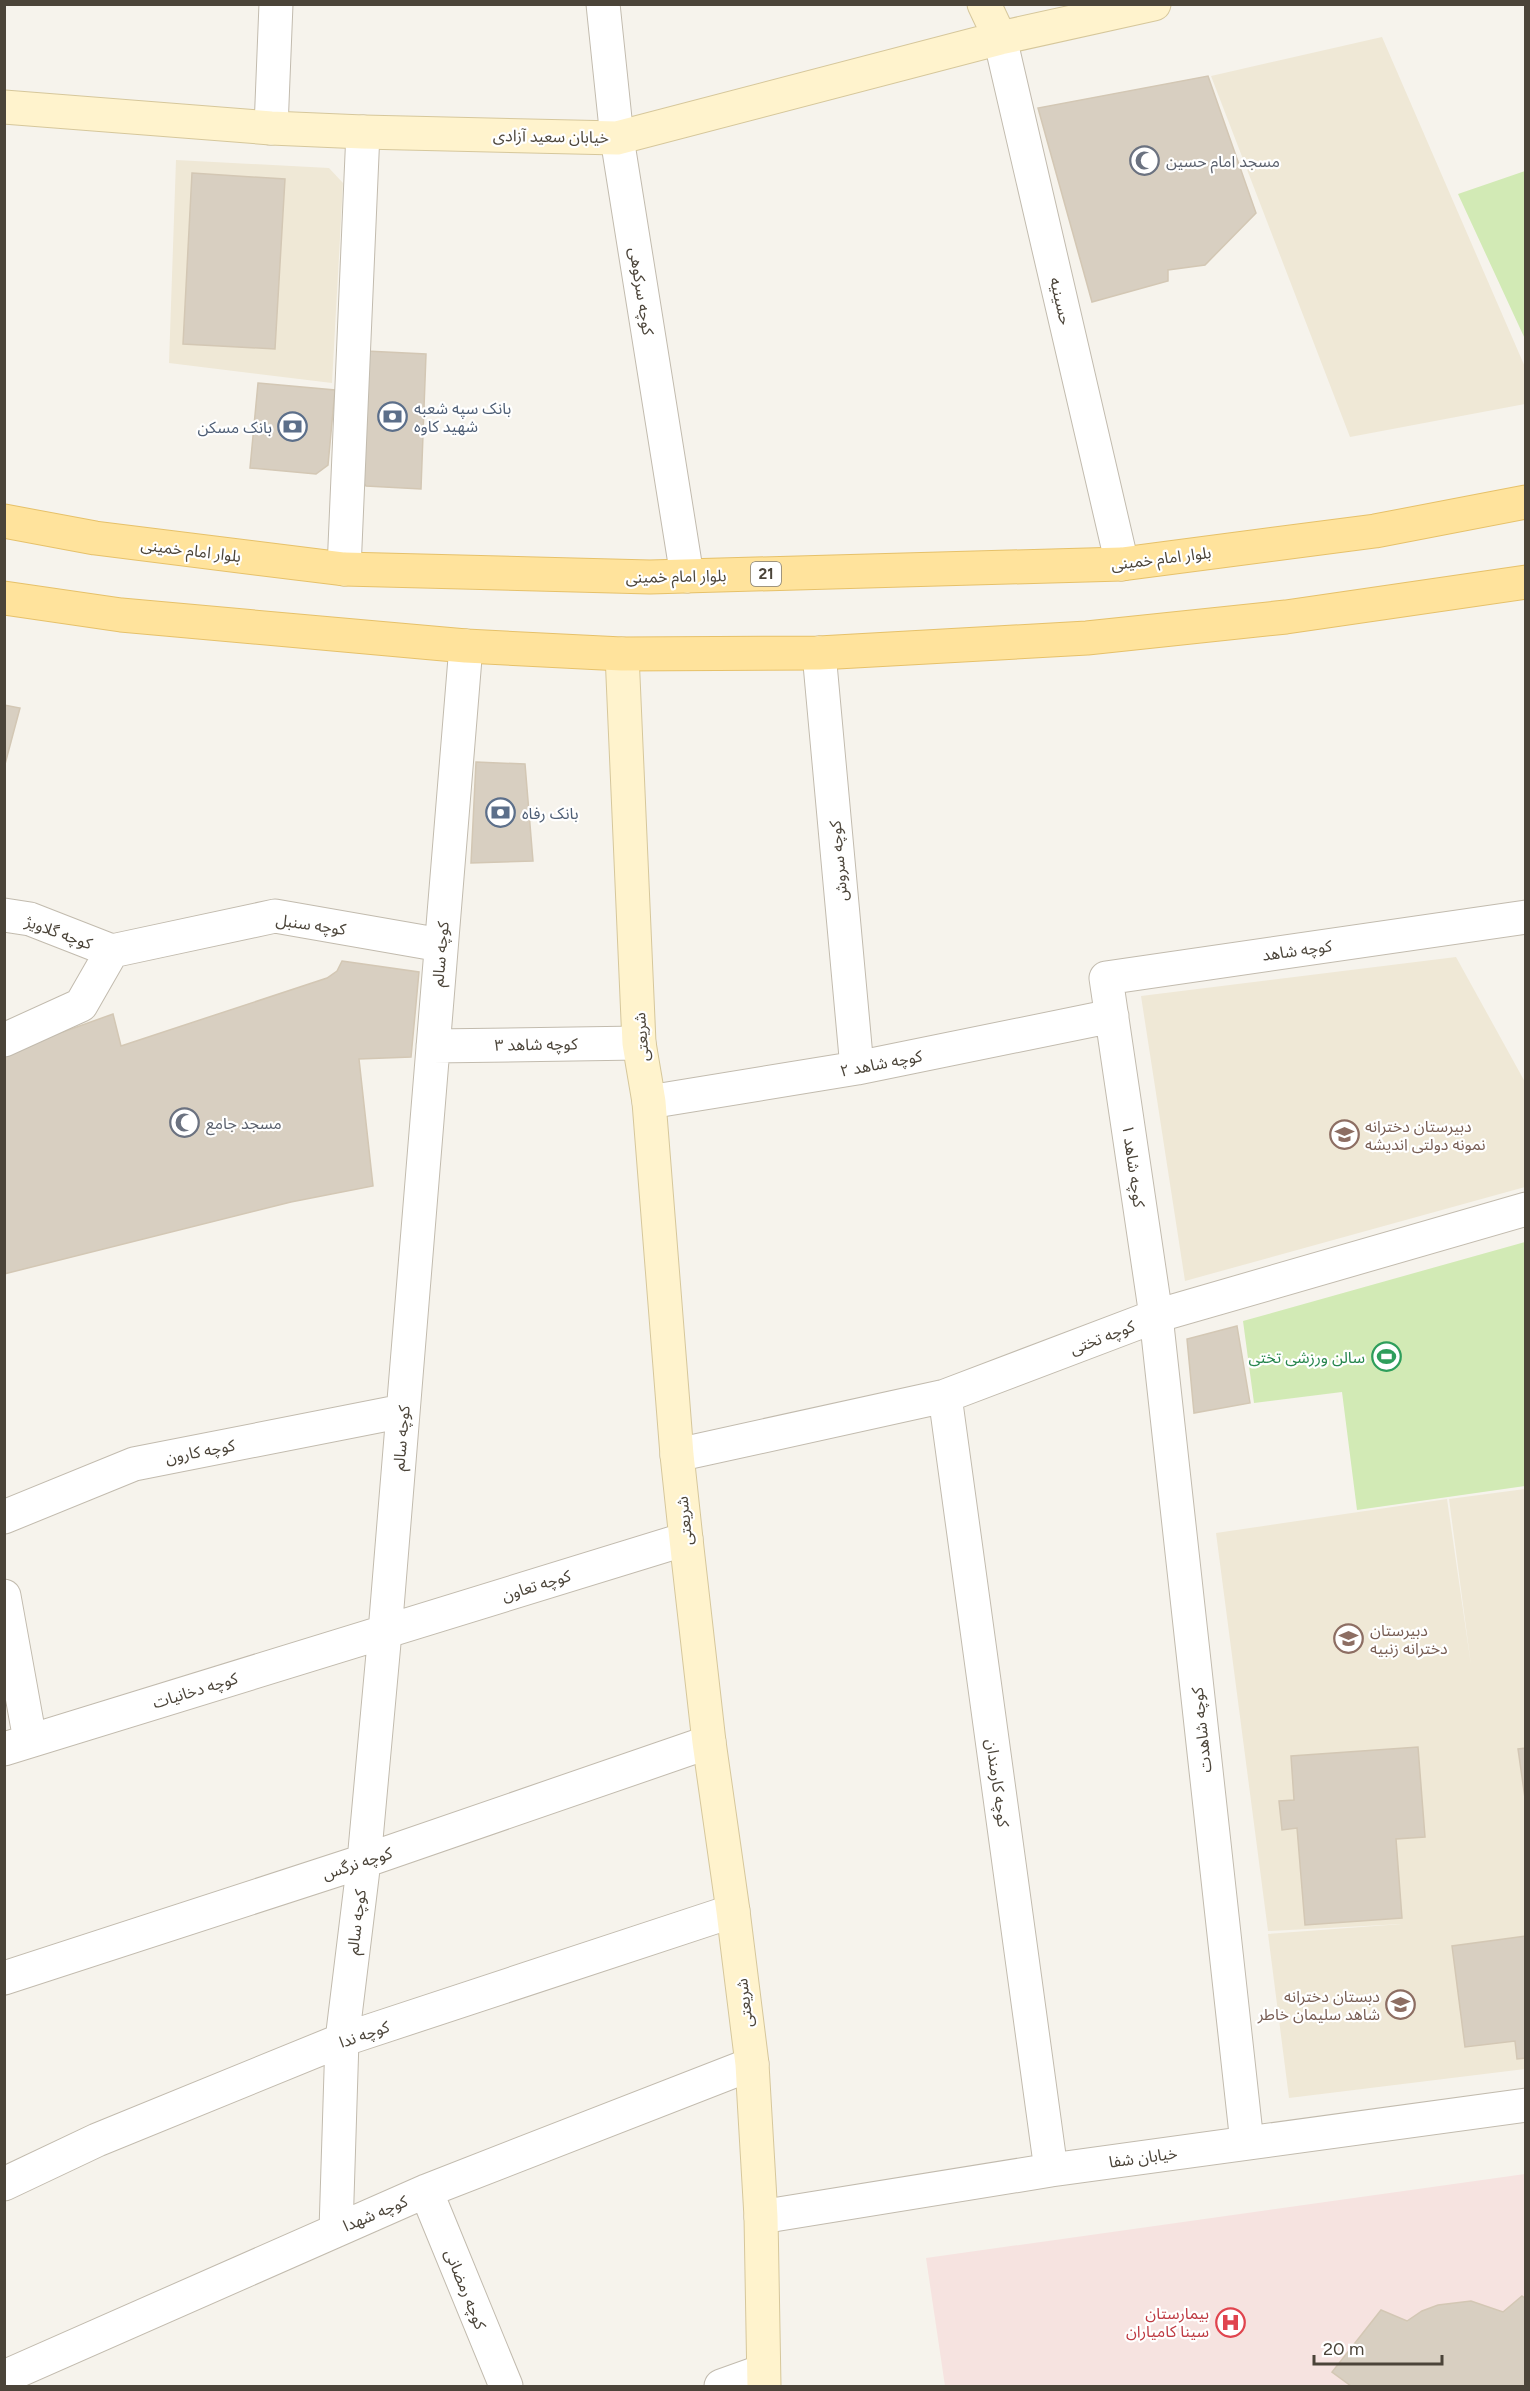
<svg xmlns="http://www.w3.org/2000/svg" width="1530" height="2391" viewBox="0 0 1530 2391" font-family="Figtree,'Noto Sans Arabic',sans-serif">
<style>
.education{fill:#efe8d6}
.medical{fill:#f6e3e0}
.green{fill:#d2eab5}
.building{fill:#d8cfc1;stroke:#d3c7b4;stroke-width:1.5}
.lines{fill:none;stroke-linecap:round;stroke-linejoin:round}
.street-casing{stroke:#c2bbae;stroke-width:35}
.secondary-casing{stroke:#d6c79b;stroke-width:35}
.primary-casing{stroke:#e6c16a;stroke-width:35}
.street{stroke:#fff;stroke-width:33}
.secondary{stroke:#fff3cd;stroke-width:33}
.primary{stroke:#ffe39c;stroke-width:33}
.labels{text-anchor:middle;stroke-width:4.5;stroke-linejoin:round;paint-order:stroke}
.shield{fill:#fff;stroke:#817c74;stroke-width:1.5}
.shield-label{font-size:15px;font-weight:bold;fill:#4b4439}
.street-label{font-size:16px;fill:#4b4439;stroke:#fff}
.worship-label{font-size:16px;fill:#5b616d;stroke:#fff;text-anchor:start}
.service-label{font-size:16px;fill:#4e5e75;stroke:#fff;text-anchor:start}
.education-label{font-size:16px;fill:#785e54;stroke:#fff;text-anchor:start}
.leisure-label{font-size:16px;fill:#27864d;stroke:#fff;text-anchor:end}
.health-label{font-size:16px;fill:#be3a42;stroke:#fff;text-anchor:end}
</style>
<rect width="100%" height="100%" fill="#f6f3ec"/>
<path class="education" d="M1382 37 1525 367V404L1350 437 1211 76Z
M176 160 329 168 343 183 332 383 169 363Z
M1456 957 1525 1082V1187L1185 1281 1141 996Z
M1525 1489V2069L1289 2098 1268 1934 1402 1924 1268 1931 1216 1533 1447 1499 1471 1665 1449 1499Z"/>
<path class="medical" d="M1525 2174V2386H945L926 2258Z"/>
<path class="green" d="M1525 171H1526L1525 339 1458 194Z
M1525 1242V1486L1357 1510 1342 1392 1254 1403 1243 1321Z"/>
<path class="building" d="M1208 76 1256 213 1205 265 1168 270V281L1092 302 1038 108Z
M192 173 285 179 275 349 183 344Z
M366 351 426 354 421 489 366 486 361 480Z
M258 383 335 390 328 465 316 474 250 468Z
M4 705 20 708 4 768Z
M476 762 525 764 533 861 471 863Z
M342 961 419 972 411 1057 359 1059 373 1186 291 1202 4 1274V1053L113 1014 121 1046 327 978 337 971Z
M1237 1326 1250 1403 1194 1413 1187 1339Z
M1418 1747 1425 1837 1396 1839 1402 1918 1305 1925 1297 1828 1282 1830 1279 1801 1294 1800 1291 1756Z
M1526 1748V1805L1518 1749Z
M1526 1936V2058L1517 2059 1515 2041 1465 2047 1452 1946Z
M1522 2296 1526 2299V2386H1351L1332 2372 1381 2310 1407 2321 1422 2311 1438 2305 1471 2301 1503 2312Z"/>
<g class="lines">
<defs>
<path id="street" d="M603 4 617 138 687 576
M1000 38 1122 564
M271 128 276 4
M344 569 363 132
M819 653 857 1068
M4 915 30 919 112 951
M112 951 275 916 441 945
M4 1040 81 1005 112 951
M433 1046 639 1043
M649 1102 857 1068 1112 1016
M945 1396 1051 2170
M677 1455 945 1396 1156 1316 1526 1209
M4 1517 134 1464 403 1411
M4 1596 30 1740
M4 1749 686 1539
M4 1978 364 1861 709 1742
M1247 2143 1156 1316 1106 978 1526 917
M4 2184 97 2140 342 2040 733 1911
M426 2191 506 2386
M761 2217 1051 2170 1526 2105
M336 2230 342 2040 364 1861 385 1632 466 646
M4 2377 426 2191 752 2064
M721 2386 763 2371"/>
<path id="secondary" d="M984 4 1000 38
M4 107 271 128 363 132 617 138 1000 38 1154 4
M622 654 639 1043 649 1102 677 1455 686 1539 709 1742 733 1911 752 2064 761 2217 764 2386"/>
<path id="primary" d="M4 521 95 538 344 569 650 577 1122 564 1375 531 1526 502
M4 598 121 615 466 646 622 654 819 653 1087 638 1286 617 1526 582"/>
</defs>
<use href="#street" class="street-casing"/>
<use href="#secondary" class="secondary-casing"/>
<use href="#primary" class="primary-casing"/>
<use href="#street" class="street"/>
<use href="#secondary" class="secondary"/>
<use href="#primary" class="primary"/>
</g>
<defs>
<symbol id="mosque-ring" viewBox="-11 -11 22 22"><circle r="9.5" fill="#fff" stroke="#6b7280" stroke-width="1.5"/><path d="M3.5-4.9A6 6 0 1 0 3.5 4.9A5 5 0 1 1 3.5-4.9Z" fill="#6b7280"/></symbol>
<symbol id="bank-ring" viewBox="-11 -11 22 22"><circle r="9.5" fill="#fff" stroke="#5c6f8a" stroke-width="1.5"/><path d="M-6-4H6V4H-6ZM0-2.3a2.3 2.3 0 1 0 0 4.6a2.3 2.3 0 1 0 0-4.6Z" fill="#5c6f8a"/></symbol>
<symbol id="school-ring" viewBox="-11 -11 22 22"><circle r="9.5" fill="#fff" stroke="#8d6e63" stroke-width="1.5"/><path d="M0-5L7-2L0 1L-7-2ZM-4 1L0 2.5L4 1V4Q0 6-4 4Z" fill="#8d6e63"/></symbol>
<symbol id="stadium-ring" viewBox="-11 -11 22 22"><circle r="9.5" fill="#fff" stroke="#2e9e5b" stroke-width="1.5"/><path d="M0-5a6.5 5 0 1 0 0 10a6.5 5 0 1 0 0-10ZM-3.5-1.8h7v3.6h-7Z" fill="#2e9e5b"/></symbol>
<symbol id="hospital-ring" viewBox="-11 -11 22 22"><circle r="9.5" fill="#fff" stroke="#e0444e" stroke-width="1.5"/><path d="M-5-5h3v3.5h4V-5h3V5h-3V1.5h-4V5h-3Z" fill="#e0444e"/></symbol>
</defs>
<g fill-rule="evenodd">
<use href="#mosque-ring" x="1128" y="144" width="33" height="33"/>
<use href="#bank-ring" x="376" y="400" width="33" height="33"/>
<use href="#bank-ring" x="276" y="410" width="33" height="33"/>
<use href="#bank-ring" x="484" y="796" width="33" height="33"/>
<use href="#mosque-ring" x="168" y="1106" width="33" height="33"/>
<use href="#school-ring" x="1328" y="1118" width="33" height="33"/>
<use href="#stadium-ring" x="1370" y="1340" width="33" height="33"/>
<use href="#school-ring" x="1332" y="1622" width="33" height="33"/>
<use href="#school-ring" x="1384" y="1988" width="33" height="33"/>
<use href="#hospital-ring" x="1214" y="2306" width="33" height="33"/>
</g>
<g class="labels">
<rect class="shield" x="751" y="562" width="30" height="24" rx="4.5"/>
<g class="shield-label">
<text x="766" y="579">21</text>
</g>
<g class="street-label">
<text transform="translate(551 136) rotate(1)" y="6">خیابان سعید آزادی</text>
<text transform="translate(642 291) rotate(81)" y="6">کوچه سرکوهی</text>
<text transform="translate(1061 301) rotate(77)" y="6">حسینیه</text>
<text transform="translate(191 550) rotate(7)" y="6">بلوار امام خمینی</text>
<text transform="translate(1161 558) rotate(-7)" y="6">بلوار امام خمینی</text>
<text transform="translate(676 576) rotate(-1)" y="6">بلوار امام خمینی</text>
<text transform="translate(838 861) rotate(-95)" y="6">کوچه سروش</text>
<text transform="translate(311 924) rotate(8)" y="6">کوچه سنبل</text>
<text transform="translate(59 932) rotate(20)" y="6">کوچه گلاویژ</text>
<text transform="translate(1297 950) rotate(-8)" y="6">کوچه شاهد</text>
<text transform="translate(440 954) rotate(-85)" y="6">کوچه سالم</text>
<text transform="translate(641 1037) rotate(-95)" y="6">شریعتی</text>
<text transform="translate(536 1044) rotate(-1)" y="6">کوچه شاهد ۳</text>
<text transform="translate(881 1063) rotate(-11)" y="6">کوچه شاهد ۲</text>
<text transform="translate(1134 1166) rotate(82)" y="6">کوچه شاهد ۱</text>
<text transform="translate(1102 1337) rotate(-21)" y="6">کوچه تختی</text>
<text transform="translate(401 1438) rotate(-85)" y="6">کوچه سالم</text>
<text transform="translate(200 1451) rotate(-11)" y="6">کوچه کارون</text>
<text transform="translate(684 1521) rotate(-96)" y="6">شریعتی</text>
<text transform="translate(536 1585) rotate(-17)" y="6">کوچه تعاون</text>
<text transform="translate(195 1690) rotate(-17)" y="6">کوچه دخانیات</text>
<text transform="translate(1201 1730) rotate(-96)" y="6">کوچه شاهدت</text>
<text transform="translate(998 1783) rotate(82)" y="6">کوچه کارمندان</text>
<text transform="translate(357 1863) rotate(-18)" y="6">کوچه نرگس</text>
<text transform="translate(356 1922) rotate(-83)" y="6">کوچه سالم</text>
<text transform="translate(744 2003) rotate(-97)" y="6">شریعتی</text>
<text transform="translate(364 2034) rotate(-19)" y="6">کوچه ندا</text>
<text transform="translate(1143 2157) rotate(-8)" y="6">خیابان شفا</text>
<text transform="translate(375 2213) rotate(-23)" y="6">کوچه شهدا</text>
<text transform="translate(466 2289) rotate(68)" y="6">کوچه رمضانی</text>
</g>
<g class="worship-label">
<text x="1166" y="167">مسجد امام حسین</text>
<text x="206" y="1129">مسجد جامع</text>
</g>
<g class="service-label">
<text x="414" y="414">بانک سپه شعبه<tspan x="414" dy="18">شهید کاوه</tspan></text>
<text x="272" y="433" text-anchor="end">بانک مسکن</text>
<text x="522" y="819">بانک رفاه</text>
</g>
<g class="education-label">
<text x="1365" y="1132">دبیرستان دخترانه<tspan x="1365" dy="18">نمونه دولتی اندیشه</tspan></text>
<text x="1370" y="1636">دبیرستان<tspan x="1370" dy="18">دخترانه زنبیه</tspan></text>
<text x="1380" y="2002" text-anchor="end">دبستان دخترانه<tspan x="1380" dy="18">شاهد سلیمان خاطر</tspan></text>
</g>
<g class="leisure-label">
<text x="1365" y="1363">سالن ورزشی تختی</text>
</g>
<g class="health-label">
<text x="1209" y="2319">بیمارستان<tspan x="1209" dy="18">سینا کامیاران</tspan></text>
</g>
</g>
<rect width="1530" height="2391" fill="none" stroke="#4b4439" stroke-width="12"/>
<path d="M1314 2355v9h128v-9" fill="none" stroke="#4b4439" stroke-width="3"/>
<text x="1323" y="2355" font-size="18" fill="#4b4439" stroke="#ffffff" stroke-width="4.5" paint-order="stroke">20 m</text>
</svg>
